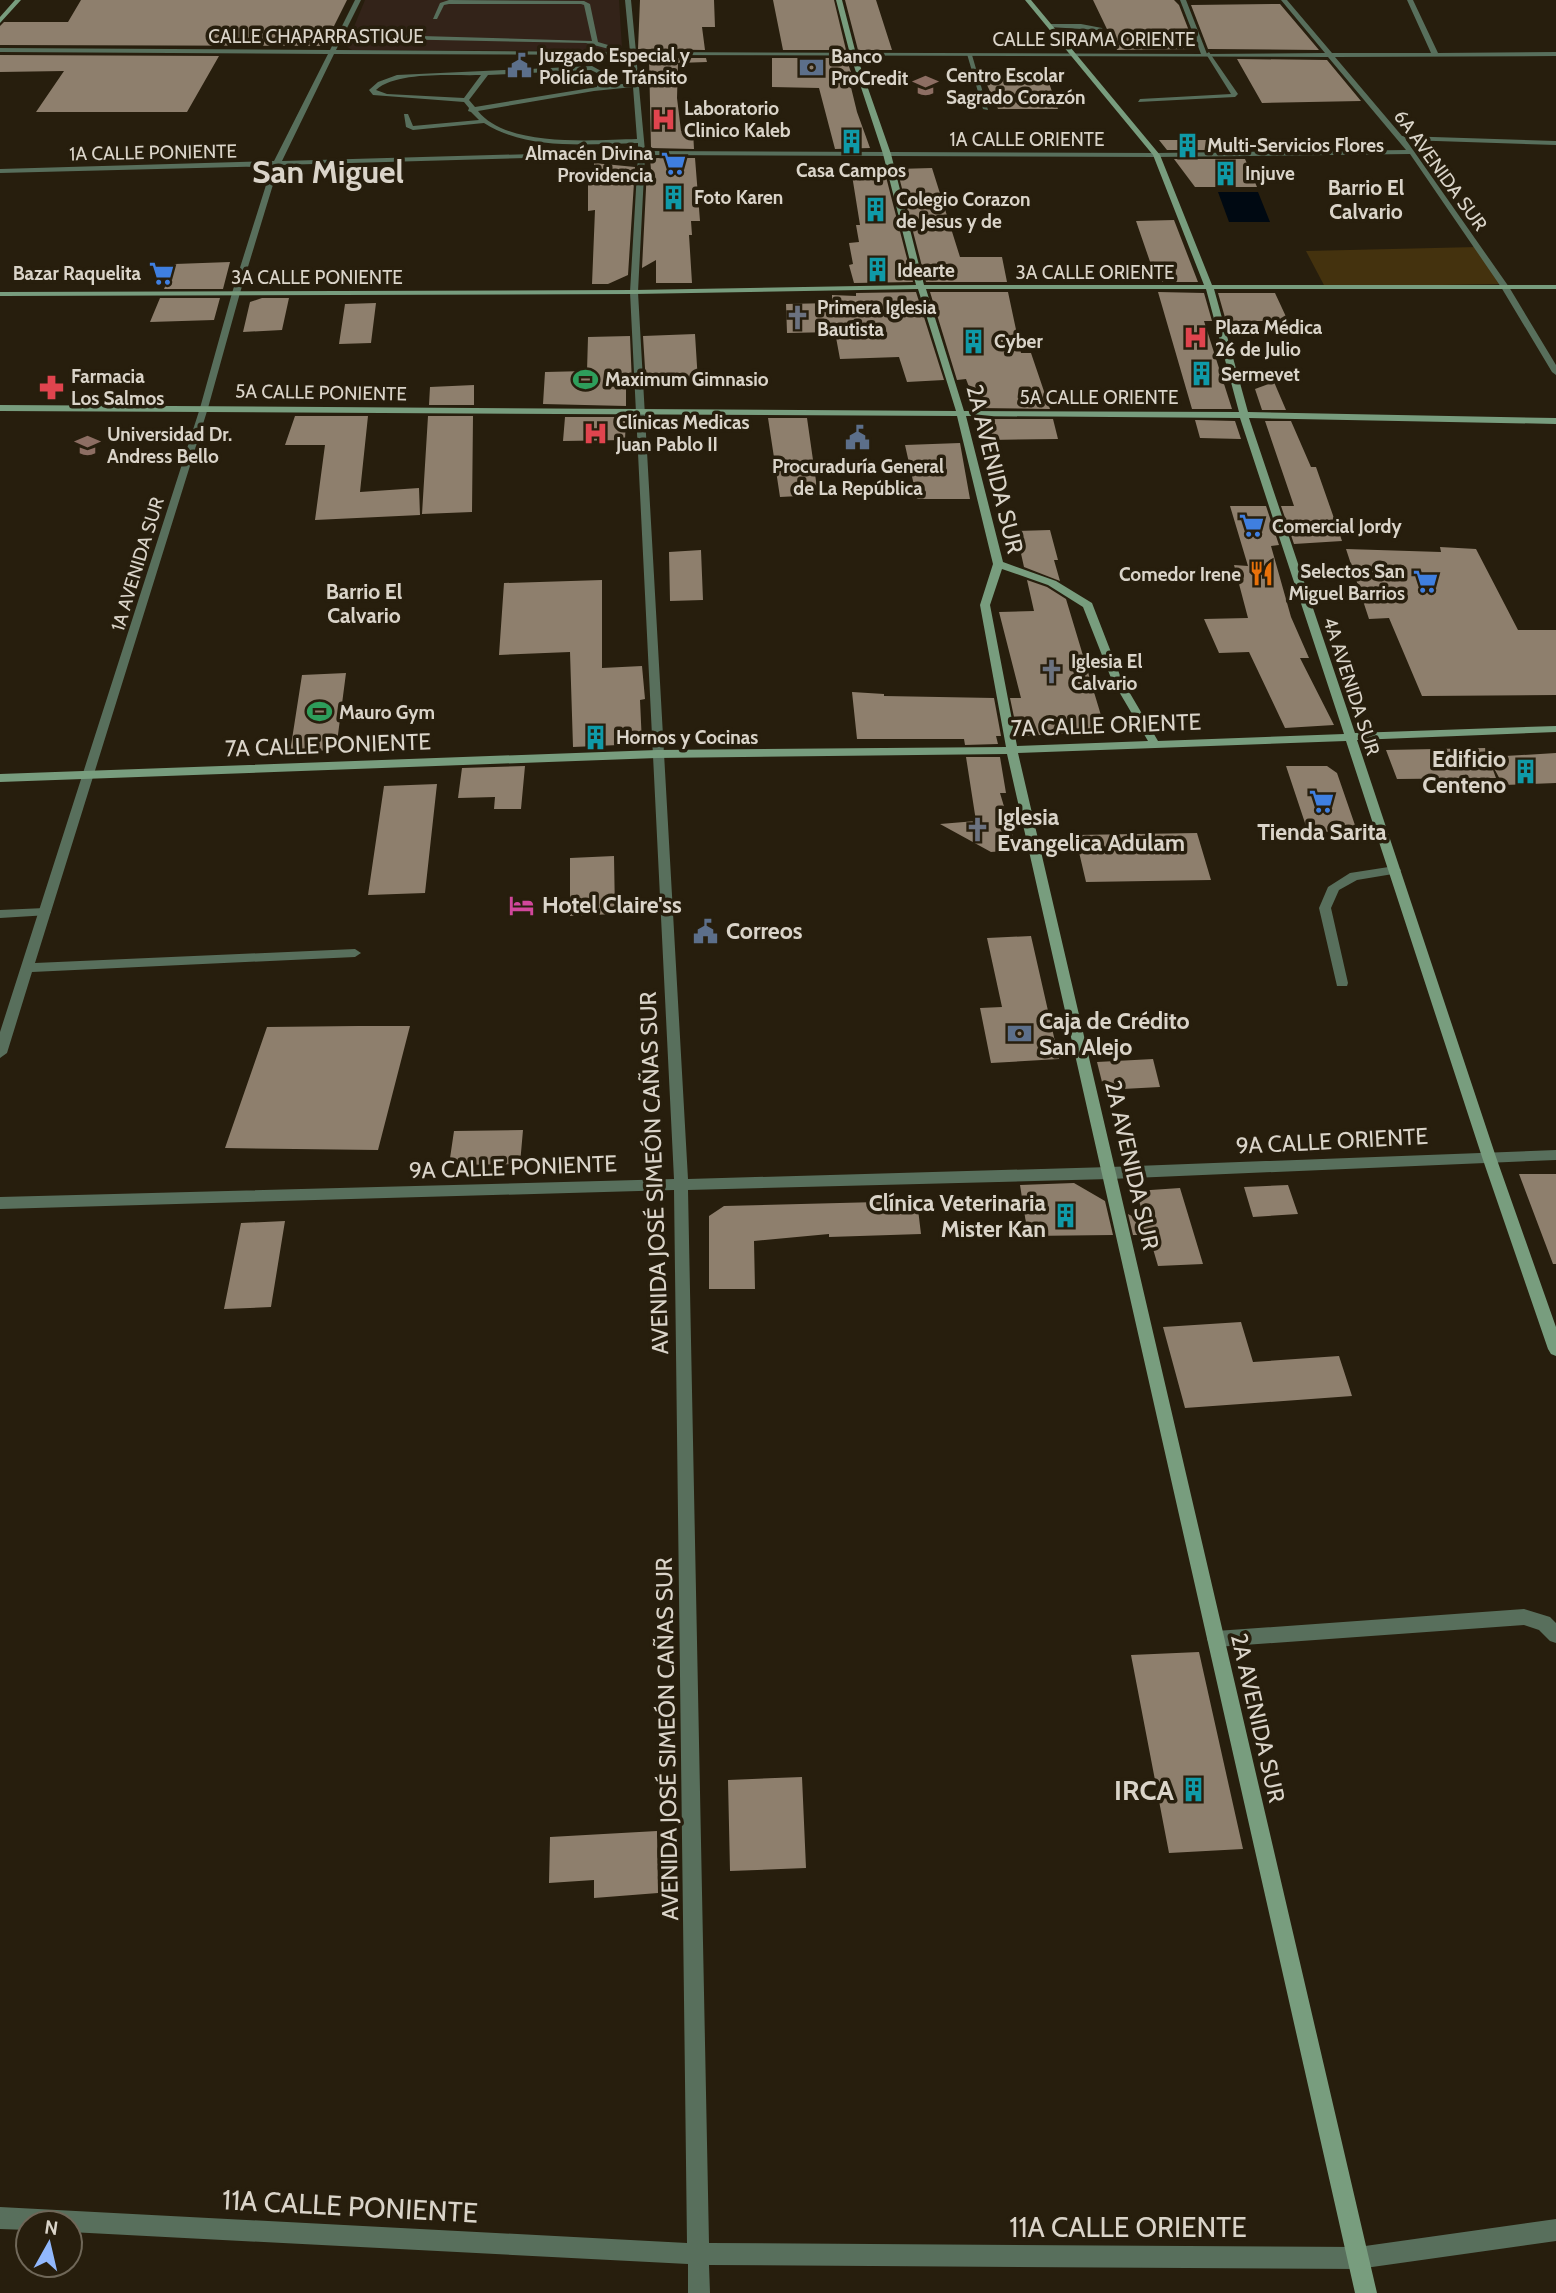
<svg xmlns="http://www.w3.org/2000/svg" width="1556" height="2293" viewBox="0 0 1556 2293" font-family="Cabin,sans-serif">
<style>
.commercial{fill:#332319}
.green{fill:#44320e}
.water{fill:#000912}
.building{fill:#8e7f6d}
.lines{fill:none;stroke-linecap:round;stroke-linejoin:round}
.lane{fill:#586f5c;fill-rule:evenodd}
.street{fill:#586f5c;fill-rule:evenodd}
.secondary{fill:#789d7e;fill-rule:evenodd}
.labels{text-anchor:middle;stroke-width:7;stroke-linejoin:round;paint-order:stroke}
.far-street-label{font-size:19px;fill:#dad4c9;stroke:#271e0d}
.far-poi-label{font-size:19px;font-weight:bold;fill:#dad4c9;stroke:#271e0d;text-anchor:start}
.far-neighbourhood-label{font-size:21px;font-weight:bold;fill:#dad4c9;stroke:#271e0d}
.street-label{font-size:23px;fill:#dad4c9;stroke:#271e0d}
.poi-label{font-size:23px;font-weight:bold;fill:#dad4c9;stroke:#271e0d;text-anchor:start}
.near-poi-label{font-size:28px;font-weight:bold;fill:#dad4c9;stroke:#271e0d;text-anchor:end}
.near-street-label{font-size:28px;fill:#dad4c9;stroke:#271e0d}
.far-town-label{font-size:32px;font-weight:bold;fill:#dad4c9;stroke:#271e0d}
</style>
<rect width="100%" height="100%" fill="#271e0d"/>
<path class="commercial" d="M365 0H619L622 48 613 51 352 50 346 46Z"/>
<path class="green" d="M1477 247 1502 284 1325 287 1306 251Z"/>
<path class="water" d="M1218 192H1258L1270 222H1229Z"/>
<path class="building" d="M81 0H347L324 46 0 45V26L4 22H68Z
M640 0H714L715 27H702L705 50 638 49Z
M773 0H834L846 50H783Z
M845 0H876L892 50H858Z
M1093 0H1174L1179 5 1196 49 1117 50Z
M1280 4 1319 50 1208 49 1191 5Z
M0 55 219 56 187 112H36L64 71 0 72Z
M649 58H706L707 62 678 63 677 98 681 131H693L694 149 651 148Z
M772 58H846L852 75H848L857 112 870 148 835 149 819 88 772 87Z
M1237 59 1327 60 1361 101 1262 103Z
M1030 75 1035 80H1048L1058 109H998L983 76Z
M1159 140H1208L1214 150H1167Z
M650 158H695L700 221H691L692 235H689L692 283H656V260L642 268 647 169 651 170Z
M1174 159H1245L1257 187H1195Z
M594 163 635 167 628 275 608 284H592L595 210 588 211V183H594Z
M932 168 960 257H1002L1007 282H926L897 169Z
M851 169H884L913 282 854 283 849 265 853 264 849 243 859 242 856 225H860Z
M1174 220 1198 282H1157L1136 221Z
M230 262 223 289H164L175 264Z
M916 292 944 380 907 382 899 357 840 359 835 332 787 333 786 304 832 303V295L856 296V293Z
M930 292H1008L1021 353H1031L1050 409 977 408 966 379 957 380Z
M1158 292 1204 293 1212 321H1204L1232 409H1192Z
M1218 293H1275L1288 321H1226Z
M160 298H220L214 320 150 322Z
M262 298H289L282 330 243 332 250 302Z
M376 303 371 343 339 344 345 304Z
M695 334 698 382 646 384 643 336Z
M630 336 632 384H626V406L543 404 545 372 587 371 588 337Z
M1274 382 1286 410H1262L1255 389Z
M474 385V405H429L430 387Z
M295 416H368L360 492 419 488 420 515 315 520 325 445H285Z
M428 416H473L472 512 422 514Z
M565 417H626L625 440 563 441Z
M768 418H807L818 495 780 497Z
M981 419H1053L1058 439 989 440Z
M1195 420 1235 421 1241 439 1200 438Z
M1265 421H1291L1311 467H1316L1342 541 1294 544 1281 506H1294Z
M960 443 970 499H917L905 445Z
M1230 506H1266L1279 545 1271 546 1291 617 1309 658H1300L1334 725 1285 728 1249 652 1219 653 1204 619 1248 618 1234 565 1248 566Z
M1050 530 1058 560H1054L1060 581 1024 567 1016 531Z
M1440 547 1476 549 1518 630H1556V695L1422 696 1389 618 1369 619 1346 549 1441 552Z
M701 550 703 600 670 601 669 552Z
M602 580V668L642 666 645 699 640 700 642 744 573 747 570 652 499 655 504 583Z
M1027 580 1047 587 1066 599 1106 732 1018 736 1010 698H1021L999 612 1034 611Z
M346 673 336 750 290 752 302 675Z
M852 692 884 694V696L994 698 1001 736H996L998 744 965 745 964 739H857Z
M1485 748 1496 778 1397 779 1386 750Z
M1556 753V783L1503 785 1488 757Z
M966 757H1000L1006 793H1000L1017 850 991 852 940 824 976 821Z
M525 766 521 809H494L495 797 458 798 462 768Z
M1286 766H1327L1337 773 1357 831 1308 832Z
M437 784 425 893 368 895 384 786Z
M1197 833 1211 880 1086 882 1075 835Z
M614 856 615 914 570 916V858Z
M1031 936 1059 1059 991 1063 980 1008 1002 1007 987 938Z
M358 1026H410L378 1150 225 1148 267 1027Z
M1153 1059 1160 1087 1104 1090 1097 1062Z
M523 1130 520 1164 449 1165 454 1131Z
M1519 1174H1556V1264H1553Z
M1074 1183 1105 1201 1113 1235 1028 1236 1020 1185Z
M1288 1185 1298 1214 1253 1217 1244 1187Z
M1180 1188 1203 1264 1158 1266 1149 1235H1133L1128 1214 1146 1224 1136 1191Z
M917 1201 921 1234 829 1237V1234L754 1241 755 1289H709V1216L724 1206Z
M285 1221 271 1307 224 1309 241 1223Z
M1241 1322 1253 1362 1339 1356 1352 1396 1185 1408 1163 1327Z
M1199 1652 1243 1849 1169 1853 1131 1655Z
M802 1777 806 1868 730 1871 728 1780Z
M657 1831 658 1893 594 1898V1880L549 1883 550 1837Z"/>
<g class="lines">
<path class="lane" d="M449 0 584 1 590 4 598 42 635 53 632 55 586 43 386 39 383 37 386 35 592 41 584 5 581 4H449L444 5 437 19H433L440 3Z
M1051 24H1081L1102 28 1110 45 1105 46 1098 30 1049 27Z
M1209 52 1238 94 1235 97 1138 102 1140 99 1231 94 1206 54Z
M967 54 972 55 988 110 983 109Z
M1395 866 1401 870 1399 873 1357 880 1339 890 1331 908 1348 983 1347 986H1337L1319 908 1328 887 1350 873Z
M45 908 51 912 49 915 0 918V910Z
M1524 1609 1550 1617 1556 1623V1643L1550 1641 1539 1630 1524 1625 1216 1647 1210 1645 1207 1639 1210 1633 1216 1631Z"/>
<path class="street" d="M355 0H361L336 50 630 52 625 0H631L636 52 1201 54 1180 0H1186L1207 54 1325 53 1281 0H1287L1332 53H1431L1407 0H1413L1438 53 1556 52V56L1335 57 1402 136 1556 141V145L1406 140 1509 287 1556 365V375L1552 372 1501 287 1410 154 1156 157 645 155 638 292 688 1179 1110 1167 1556 1150V1160L1110 1179 688 1190 709 2243 1358 2247 1556 2219V2241L1358 2269 709 2265 710 2293H688V2264L70 2232V2223H28V2230L0 2229V2207L687 2243 674 1190 0 1209V1197L674 1179 630 292 638 155 279 165 240 293 208 408 35 963 355 949 361 953 355 957 32 972 7 1053 0 1058V1032L200 408 232 293 272 166 0 173V169L274 161 328 54 0 52V48L330 50ZM334 54 630 55 632 83 603 86V72L592 66 397 75 378 82 369 90 373 95 464 102 469 108 468 111 471 112 479 120 413 126 408 114H404L406 127 413 130 484 123C528 151 588 144 638 143V151L282 161ZM636 55 1328 57 1406 150 1156 153 645 151ZM591 70 597 73V87L475 107 469 100 488 75ZM481 75 464 98 387 94 376 90C397 71 452 76 481 75ZM633 87 637 139C595 140 507 148 478 111L594 91Z"/>
<path class="secondary" d="M15 0H21L0 23V17Z
M836 0H842L856 54 891 154 924 285H1204L1153 155 1025 0H1031L1160 155 1212 285H1556V289H1214L1248 412 1556 418V424L1249 418 1355 733 1556 726V732L1357 740 1496 1157 1556 1327V1356L1551 1354 1548 1349 1482 1157 1346 741 1018 753 1377 2293H1355L1007 754 657 758 0 782V774L657 750 1006 747 980 605 993 564 957 416 0 411V405L956 411 918 289 634 294 0 296V292L634 290 916 285 883 154 850 54ZM926 289H1206L1239 412 964 411ZM966 416 1240 418 1344 734 1158 741 1121 678 1092 603 1056 581 1003 562ZM1002 569 1048 585 1083 607 1111 678 1148 741 1017 746 990 605Z"/>
</g>
<defs>
<symbol id="civic-bare" viewBox="-9 -9 18 18"><path d="M-.6-6.5H3V-4.5H.6V-3L4-1V1h2V6H-6V1h2V-1L-.6-3ZM-1.2 2.5V6h2.4V2.5Z" fill="#5c6f8a" stroke="#271e0d" stroke-width="2.5" paint-order="stroke"/></symbol>
<symbol id="bank-bare" viewBox="-9 -9 18 18"><path d="M-6-4H6V4H-6ZM0-2.3a2.3 2.3 0 1 0 0 4.6a2.3 2.3 0 1 0 0-4.6Z" fill="#5c6f8a" stroke="#271e0d" stroke-width="2.5" paint-order="stroke"/></symbol>
<symbol id="school-bare" viewBox="-9 -9 18 18"><path d="M0-5L7-2L0 1L-7-2ZM-4 1L0 2.5L4 1V4Q0 6-4 4Z" fill="#8d6e63" stroke="#271e0d" stroke-width="2.5" paint-order="stroke"/></symbol>
<symbol id="hospital-bare" viewBox="-9 -9 18 18"><path d="M-5-5h3v3.5h4V-5h3V5h-3V1.5h-4V5h-3Z" fill="#e0444e" stroke="#271e0d" stroke-width="2.5" paint-order="stroke"/></symbol>
<symbol id="building-bare" viewBox="-9 -9 18 18"><path d="M-4-6H4V6H1V3H-1V6H-4ZM-2.5-4.3h1.7v1.8h-1.7ZM.8-4.3h1.7v1.8H.8ZM-2.5-1h1.7V.8h-1.7ZM.8-1h1.7V.8H.8Z" fill="#0f9aa8" stroke="#271e0d" stroke-width="2.5" paint-order="stroke"/></symbol>
<symbol id="supermarket-bare" viewBox="-9 -9 18 18"><path d="M-6-5.5h2.5l.6 2H6L4.5 2H-2.5L-4.4-4H-6ZM-1.5 3.2a1.3 1.3 0 1 0 .1 0ZM3 3.2a1.3 1.3 0 1 0 .1 0Z" fill="#3f7fe0" stroke="#271e0d" stroke-width="2.5" paint-order="stroke"/></symbol>
<symbol id="church-bare" viewBox="-9 -9 18 18"><path d="M-1.2-6h2.4v3.5h3.3v2.4h-3.3V6h-2.4V-.1h-3.3v-2.4h3.3Z" fill="#6b7280" stroke="#271e0d" stroke-width="2.5" paint-order="stroke"/></symbol>
<symbol id="stadium-bare" viewBox="-9 -9 18 18"><path d="M0-5a6.5 5 0 1 0 0 10a6.5 5 0 1 0 0-10ZM-3.5-1.8h7v3.6h-7Z" fill="#2e9e5b" stroke="#271e0d" stroke-width="2.5" paint-order="stroke"/></symbol>
<symbol id="pharmacy-bare" viewBox="-9 -9 18 18"><path d="M-2-6h4v4h4v4h-4v4h-4v-4h-4v-4h4Z" fill="#e0444e" stroke="#271e0d" stroke-width="2.5" paint-order="stroke"/></symbol>
<symbol id="university-bare" viewBox="-9 -9 18 18"><path d="M0-5L7-2L0 1L-7-2ZM-4 1L0 2.5L4 1V4Q0 6-4 4Z" fill="#8d6e63" stroke="#271e0d" stroke-width="2.5" paint-order="stroke"/></symbol>
<symbol id="restaurant-bare" viewBox="-9 -9 18 18"><path d="M-5-6h1v4h1v-4h1v4h1v-4h1v5L-1.5 .5V6h-2V.5L-5-1ZM5-6V6H3V1.5H1.5Q1.5-4 5-6Z" fill="#e8710a" stroke="#271e0d" stroke-width="2.5" paint-order="stroke"/></symbol>
<symbol id="hotel-bare" viewBox="-9 -9 18 18"><path d="M-6-4.5h1.5V1H6V5H4.5V3h-9V5H-6ZM-4 0a1.8 1.8 0 1 1 3.6 0ZM.5 0V-2.5h3Q6-2.5 6 0Z" fill="#d1479c" stroke="#271e0d" stroke-width="2.5" paint-order="stroke"/></symbol>
</defs>
<g fill-rule="evenodd">
<use href="#civic-bare" x="502" y="48" width="35" height="35"/>
<use href="#bank-bare" x="794" y="50" width="35" height="35"/>
<use href="#school-bare" x="908" y="68" width="35" height="35"/>
<use href="#hospital-bare" x="646" y="102" width="35" height="35"/>
<use href="#building-bare" x="834" y="124" width="35" height="35"/>
<use href="#building-bare" x="1170" y="128" width="35" height="35"/>
<use href="#supermarket-bare" x="656" y="146" width="35" height="35"/>
<use href="#building-bare" x="1208" y="156" width="35" height="35"/>
<use href="#building-bare" x="656" y="180" width="35" height="35"/>
<use href="#building-bare" x="858" y="192" width="35" height="35"/>
<use href="#building-bare" x="860" y="252" width="35" height="35"/>
<use href="#supermarket-bare" x="144" y="256" width="35" height="35"/>
<use href="#church-bare" x="780" y="300" width="35" height="35"/>
<use href="#hospital-bare" x="1178" y="320" width="35" height="35"/>
<use href="#building-bare" x="956" y="324" width="35" height="35"/>
<use href="#building-bare" x="1184" y="356" width="35" height="35"/>
<use href="#stadium-bare" x="568" y="362" width="35" height="35"/>
<use href="#pharmacy-bare" x="34" y="370" width="35" height="35"/>
<use href="#hospital-bare" x="578" y="416" width="35" height="35"/>
<use href="#civic-bare" x="840" y="420" width="35" height="35"/>
<use href="#university-bare" x="70" y="428" width="35" height="35"/>
<use href="#supermarket-bare" x="1234" y="508" width="35" height="35"/>
<use href="#restaurant-bare" x="1244" y="556" width="35" height="35"/>
<use href="#supermarket-bare" x="1408" y="564" width="35" height="35"/>
<use href="#church-bare" x="1034" y="654" width="35" height="35"/>
<use href="#stadium-bare" x="302" y="694" width="35" height="35"/>
<use href="#building-bare" x="578" y="720" width="35" height="35"/>
<use href="#building-bare" x="1508" y="754" width="35" height="35"/>
<use href="#supermarket-bare" x="1304" y="784" width="35" height="35"/>
<use href="#church-bare" x="960" y="812" width="35" height="35"/>
<use href="#hotel-bare" x="504" y="888" width="35" height="35"/>
<use href="#civic-bare" x="688" y="914" width="35" height="35"/>
<use href="#bank-bare" x="1002" y="1016" width="35" height="35"/>
<use href="#building-bare" x="1048" y="1198" width="35" height="35"/>
<use href="#building-bare" x="1176" y="1772" width="35" height="35"/>
</g>
<g class="labels">
<g class="far-street-label">
<text x="316" y="43">CALLE CHAPARRASTIQUE</text>
<text x="1094" y="46">CALLE SIRAMA ORIENTE</text>
<text x="1027" y="146">1A CALLE ORIENTE</text>
<text transform="translate(153 152) rotate(-1)" y="7">1A CALLE PONIENTE</text>
<text transform="translate(1441 170) rotate(54)" y="7">6A AVENIDA SUR</text>
<text x="1095" y="279">3A CALLE ORIENTE</text>
<text x="317" y="284">3A CALLE PONIENTE</text>
<text transform="translate(321 392) rotate(1)" y="7">5A CALLE PONIENTE</text>
<text x="1099" y="404">5A CALLE ORIENTE</text>
<text transform="translate(137 564) rotate(-73)" y="7">1A AVENIDA SUR</text>
<text transform="translate(1352 686) rotate(72)" y="7">4A AVENIDA SUR</text>
</g>
<g class="far-poi-label">
<text x="539" y="62">Juzgado Especial y<tspan x="539" dy="22">Policía de Tránsito</tspan></text>
<text x="831" y="63">Banco<tspan x="831" dy="22">ProCredit</tspan></text>
<text x="946" y="82">Centro Escolar<tspan x="946" dy="22">Sagrado Corazón</tspan></text>
<text x="684" y="115">Laboratorio<tspan x="684" dy="22">Clinico Kaleb</tspan></text>
<text x="1207" y="152">Multi-Servicios Flores</text>
<text x="653" y="160" text-anchor="end">Almacén Divina<tspan x="653" dy="22">Providencia</tspan></text>
<text x="851" y="177" text-anchor="middle">Casa Campos</text>
<text x="1245" y="180">Injuve</text>
<text x="694" y="204">Foto Karen</text>
<text x="896" y="206">Colegio Corazon<tspan x="896" dy="22">de Jesus y de</tspan></text>
<text x="897" y="277">Idearte</text>
<text x="141" y="280" text-anchor="end">Bazar Raquelita</text>
<text x="817" y="314">Primera Iglesia<tspan x="817" dy="22">Bautista</tspan></text>
<text x="1215" y="334">Plaza Médica<tspan x="1215" dy="22">26 de Julio</tspan></text>
<text x="994" y="348">Cyber</text>
<text x="1221" y="381">Sermevet</text>
<text x="71" y="383">Farmacia<tspan x="71" dy="22">Los Salmos</tspan></text>
<text x="605" y="386">Maximum Gimnasio</text>
<text x="616" y="429">Clínicas Medicas<tspan x="616" dy="22">Juan Pablo II</tspan></text>
<text x="107" y="441">Universidad Dr.<tspan x="107" dy="22">Andress Bello</tspan></text>
<text x="858" y="473" text-anchor="middle">Procuraduría General<tspan x="858" dy="22">de La República</tspan></text>
<text x="1272" y="533">Comercial Jordy</text>
<text x="1405" y="578" text-anchor="end">Selectos San<tspan x="1405" dy="22">Miguel Barrios</tspan></text>
<text x="1241" y="581" text-anchor="end">Comedor Irene</text>
<text x="1071" y="668">Iglesia El<tspan x="1071" dy="22">Calvario</tspan></text>
<text x="339" y="719">Mauro Gym</text>
<text x="616" y="744">Hornos y Cocinas</text>
</g>
<g class="far-neighbourhood-label">
<text x="1366" y="195">Barrio El<tspan x="1366" dy="24">Calvario</tspan></text>
<text x="364" y="599">Barrio El<tspan x="364" dy="24">Calvario</tspan></text>
</g>
<g class="street-label">
<text transform="translate(995 469) rotate(76)" y="8">2A AVENIDA SUR</text>
<text transform="translate(1106 725) rotate(-2)" y="8">7A CALLE ORIENTE</text>
<text transform="translate(328 745) rotate(-2)" y="8">7A CALLE PONIENTE</text>
<text transform="translate(1332 1141) rotate(-3)" y="8">9A CALLE ORIENTE</text>
<text transform="translate(1132 1165) rotate(77)" y="8">2A AVENIDA SUR</text>
<text transform="translate(513 1167) rotate(-2)" y="8">9A CALLE PONIENTE</text>
<text transform="translate(654 1173) rotate(-92)" y="8">AVENIDA JOSÉ SIMEÓN CAÑAS SUR</text>
<text transform="translate(1258 1718) rotate(77)" y="8">2A AVENIDA SUR</text>
<text transform="translate(667 1739) rotate(-91)" y="8">AVENIDA JOSÉ SIMEÓN CAÑAS SUR</text>
</g>
<g class="poi-label">
<text x="1506" y="767" text-anchor="end">Edificio<tspan x="1506" dy="26">Centeno</tspan></text>
<text x="997" y="825">Iglesia<tspan x="997" dy="26">Evangelica Adulam</tspan></text>
<text x="1322" y="840" text-anchor="middle">Tienda Sarita</text>
<text x="542" y="913">Hotel Claire'ss</text>
<text x="726" y="939">Correos</text>
<text x="1039" y="1029">Caja de Crédito<tspan x="1039" dy="26">San Alejo</tspan></text>
<text x="1046" y="1211" text-anchor="end">Clínica Veterinaria<tspan x="1046" dy="26">Mister Kan</tspan></text>
</g>
<g class="near-poi-label">
<text x="1174" y="1800">IRCA</text>
</g>
<g class="near-street-label">
<text transform="translate(350 2206) rotate(3)" y="10">11A CALLE PONIENTE</text>
<text x="1128" y="2237">11A CALLE ORIENTE</text>
</g>
<g class="far-town-label">
<text x="328" y="183">San Miguel</text>
</g>
</g>
<g transform="translate(49 2244) rotate(8)"><circle r="33" fill="#271e0d" stroke="#6f6758" stroke-width="2"/>
<path d="M0-5L12 26L0 18L-12 26Z" fill="#91b8fd"/>
<text y="-10" font-size="19" font-weight="bold" text-anchor="middle" fill="#dad4c9">N</text>
</g>
</svg>
